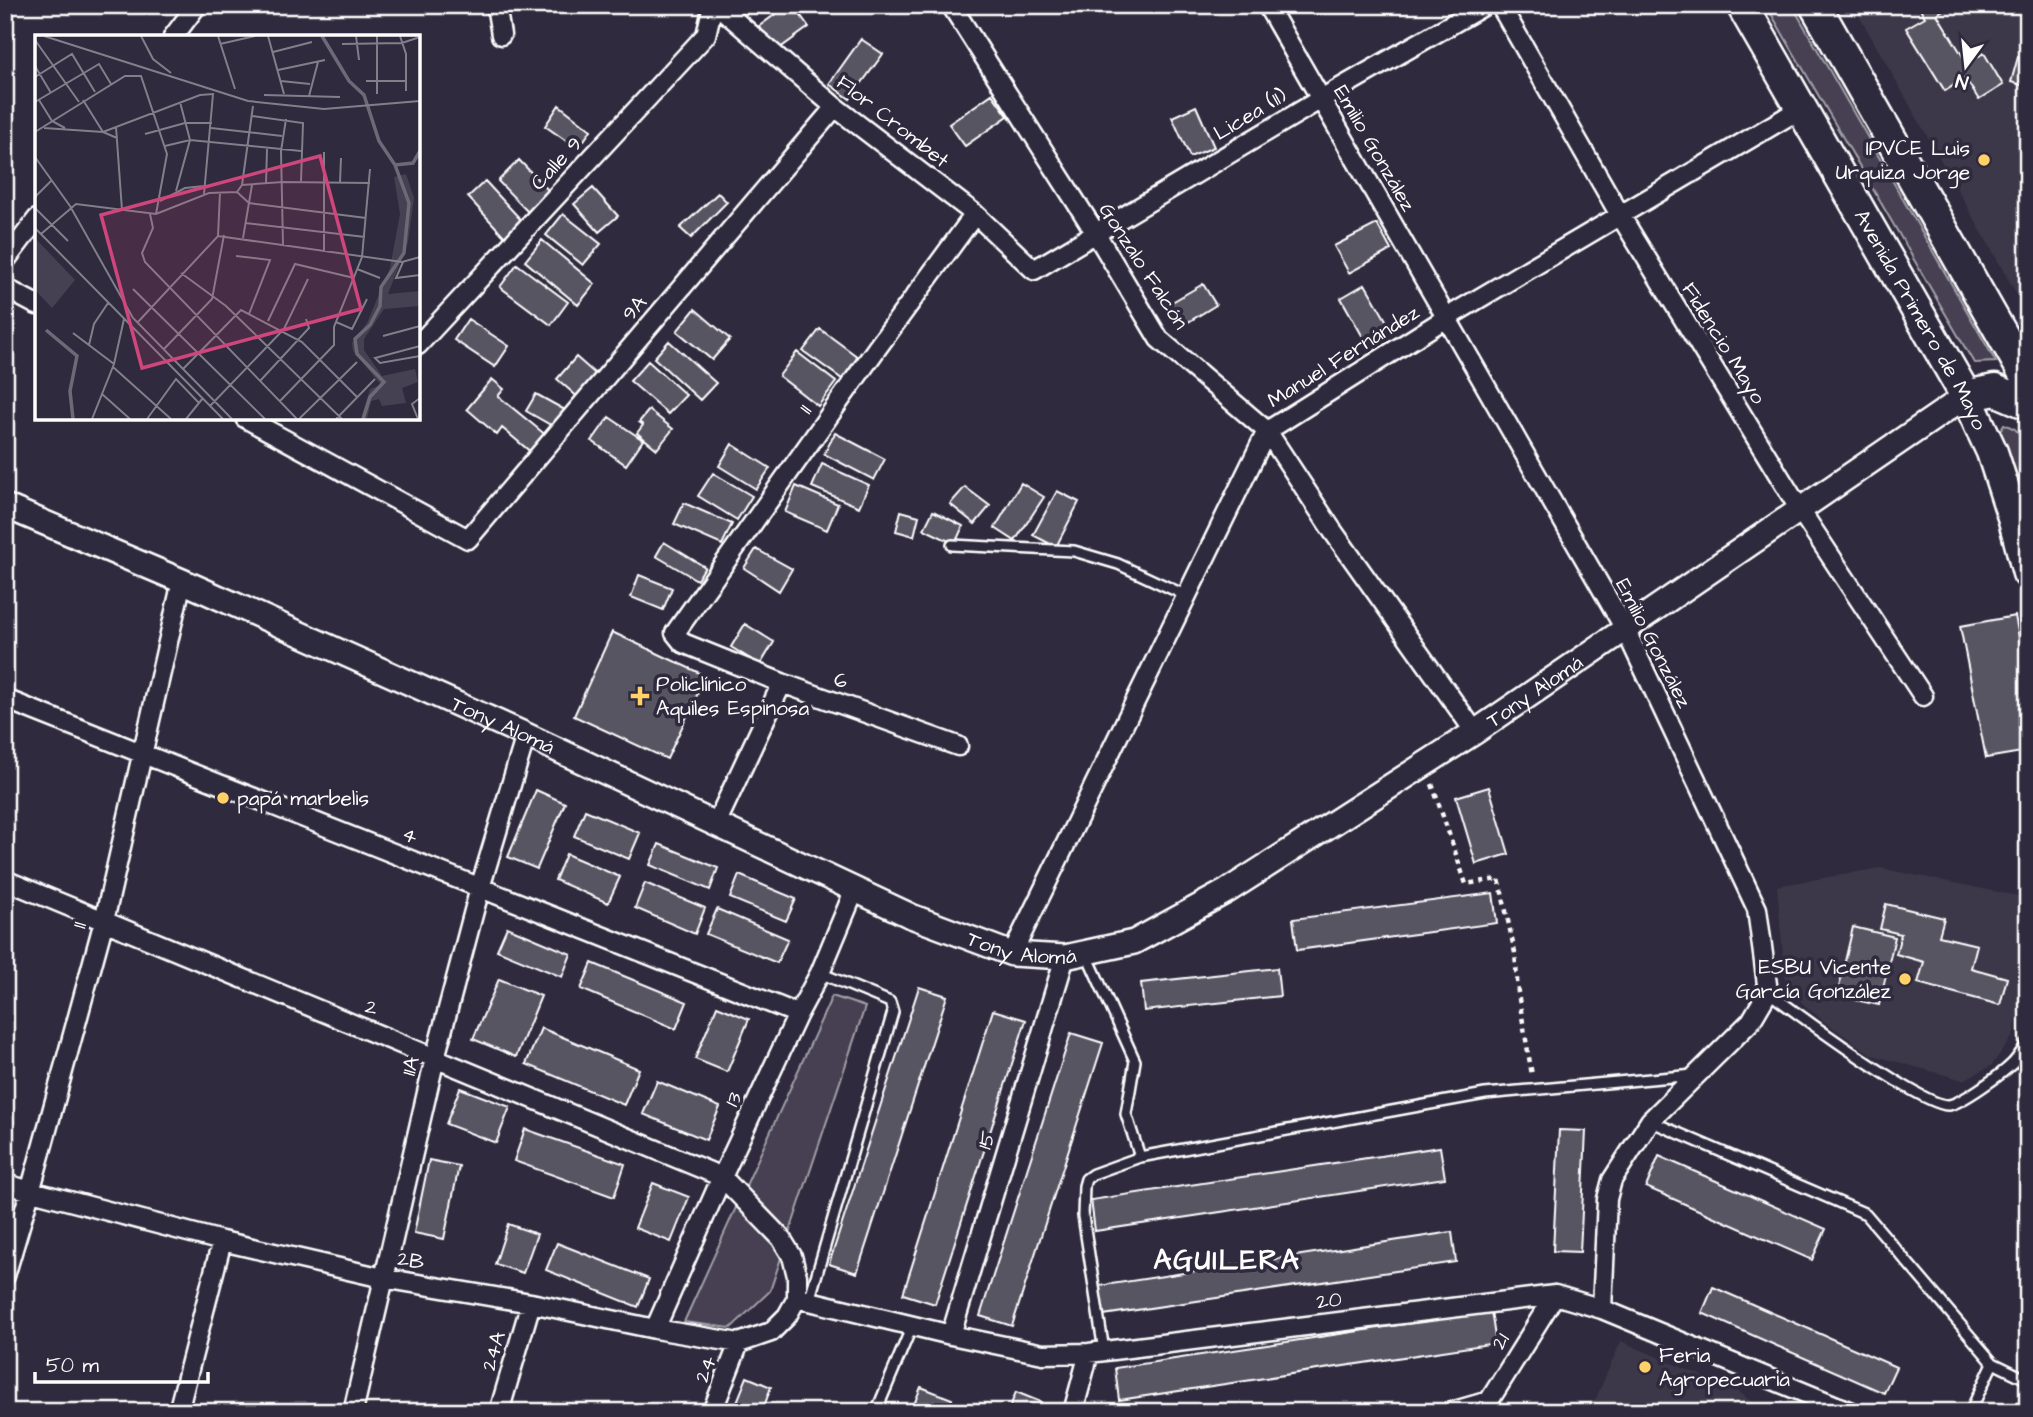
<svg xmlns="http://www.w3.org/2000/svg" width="2033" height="1417" viewBox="0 0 2033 1417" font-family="'Architects Daughter',sans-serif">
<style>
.built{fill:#3c3749}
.green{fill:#464152;stroke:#a2a0a8;stroke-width:2}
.building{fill:#595564;stroke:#fff;stroke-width:2}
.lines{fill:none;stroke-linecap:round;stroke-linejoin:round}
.service-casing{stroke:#fff;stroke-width:14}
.minor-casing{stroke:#fff;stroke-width:23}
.tertiary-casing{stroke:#fff;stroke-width:28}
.primary-casing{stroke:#fff;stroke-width:35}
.path{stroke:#fff;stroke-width:4.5;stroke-dasharray:5 5;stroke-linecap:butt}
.service{stroke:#2f2a3d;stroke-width:9}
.minor{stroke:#2f2a3d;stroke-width:18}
.tertiary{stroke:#2f2a3d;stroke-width:23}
.primary{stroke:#2f2a3d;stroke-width:30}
.poi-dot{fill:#ffd166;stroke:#2f2a3d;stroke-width:2.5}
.labels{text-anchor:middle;stroke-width:7;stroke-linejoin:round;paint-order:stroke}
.street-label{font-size:21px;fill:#fff;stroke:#2f2a3d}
.poi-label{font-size:21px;fill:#fff;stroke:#2f2a3d;text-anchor:start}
.district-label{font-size:28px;font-weight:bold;letter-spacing:2px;fill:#fff;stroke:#2f2a3d}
.inset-river{fill:none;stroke:#6d6a77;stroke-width:3.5}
.inset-road{fill:none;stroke:#827f8b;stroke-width:2}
.view{fill:#ce467c;fill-opacity:0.15;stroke:#ce467c;stroke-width:3.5}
.inset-edge{fill:none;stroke:#fff;stroke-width:3.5}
</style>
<rect width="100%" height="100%" fill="#2f2a3d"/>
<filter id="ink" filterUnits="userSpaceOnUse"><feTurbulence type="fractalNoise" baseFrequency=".0143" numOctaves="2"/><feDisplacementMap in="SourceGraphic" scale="14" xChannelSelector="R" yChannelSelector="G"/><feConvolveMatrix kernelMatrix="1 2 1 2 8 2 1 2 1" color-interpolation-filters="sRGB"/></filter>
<g filter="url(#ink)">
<path class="built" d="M1853 5H2028V314Z
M1880 868 2028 898V969L2013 1036 1991 1066 1963 1080 1872 1055 1822 1020 1786 989 1777 886Z
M1621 1341 1739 1392 1765 1412H1590Z"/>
<path class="green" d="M1766 5H1792L1996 362 1974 363Z
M2004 424 2015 429 2028 443V497L2025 495 1999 432Z
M832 996 865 1007 770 1291 731 1328 684 1322Z"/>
<path class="building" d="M788 5H793L809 27 776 51 758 27Z
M1918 5H1951L1937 14 1967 63 1984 53 2003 85 1979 100 1965 78 1945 91 1906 28 1925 17Z
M861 39 883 54 850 99 829 84Z
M2018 57 2028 60V87L2011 82Z
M992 94 1008 116 965 146 949 124Z
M559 105 591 130 578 149 545 126Z
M1196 106 1214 147 1190 157 1172 117Z
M519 160 549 191 528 212 498 181Z
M485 181 522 221 505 237 468 197Z
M593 188 618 216 599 232 574 204Z
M718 193 727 202 691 238 680 228Z
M563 214 601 244 583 265 546 235Z
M1377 224 1391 250 1349 273 1334 246Z
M542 240 595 284 578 305 525 261Z
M517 264 568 302 551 325 500 287Z
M1203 284 1216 305 1180 327 1167 305Z
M1365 284 1393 332 1368 346 1341 298Z
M695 309 730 339 712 360 677 331Z
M468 319 509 346 495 367 454 340Z
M820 329 858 357 842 379 803 351Z
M669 341 716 383 700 400 654 358Z
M797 352 836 382 818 406 779 376Z
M576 357 600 378 581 400 557 379Z
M648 361 686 395 668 414 630 381Z
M492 379 504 389 498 396 547 436 532 453 502 428 497 435 467 409Z
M536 394 565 410 556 428 526 411Z
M649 410 673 429 657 449 637 433 643 425 639 422Z
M609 417 643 440 626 465 592 441Z
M835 433 885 459 874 480 824 454Z
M732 444 770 468 756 489 719 466Z
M822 464 869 485 859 507 812 487Z
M713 473 752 496 737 520 698 496Z
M1021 483 1044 497 1015 541 995 528Z
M796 486 838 504 827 530 785 512Z
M965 487 990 506 975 524 950 504Z
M1057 491 1079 502 1056 547 1033 535Z
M684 503 732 524 722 545 674 524Z
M901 511 919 516 914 536 896 531Z
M933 511 963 526 955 544 924 529Z
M664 542 705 567 697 580 656 556Z
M756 549 792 569 779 591 744 568Z
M639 575 672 588 663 610 631 597Z
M2015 616 2028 682V751L1986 758 1960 626Z
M745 624 774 642 760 665 731 647Z
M612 632 706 676 667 759 574 716Z
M1489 787 1509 854 1476 864 1456 797Z
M536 790 565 803 537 869 508 857Z
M585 810 640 833 629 859 574 836Z
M659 844 718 868 710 890 650 865Z
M566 854 620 877 608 903 555 880Z
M739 875 796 899 786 921 730 898Z
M645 883 705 908 695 934 635 908Z
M1493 893 1497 923 1297 950 1293 919Z
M1886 904 1944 918 1939 936 1977 945 1971 968 2007 978 2000 1005 1918 983 1924 962 1896 954 1901 934 1880 929Z
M717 909 788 939 777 963 706 934Z
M507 927 571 954 562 977 497 950Z
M1853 927 1895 937 1879 1005 1837 996Z
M592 963 687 1002 676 1029 581 989Z
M1277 968 1280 996 1144 1011 1141 983Z
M499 979 541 996 516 1057 473 1039Z
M919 987 947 996 857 1273 829 1264Z
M717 1006 749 1019 727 1072 695 1059Z
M993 1010 1026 1020 935 1304 903 1294Z
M541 1028 639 1069 624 1105 526 1064Z
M1071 1033 1103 1043 1012 1326 980 1316Z
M657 1081 720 1107 706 1140 643 1114Z
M460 1088 510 1107 496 1143 446 1124Z
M525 1129 625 1164 614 1197 514 1161Z
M1559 1130 1586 1131 1580 1252 1553 1251Z
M1440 1147 1445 1178 1095 1231 1091 1200Z
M1659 1156 1826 1229 1812 1260 1646 1187Z
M429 1160 459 1166 444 1239 414 1233Z
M653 1183 689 1197 671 1242 635 1228Z
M508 1224 537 1234 523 1273 495 1264Z
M1452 1232 1456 1262 1103 1315 1098 1286Z
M557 1243 649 1279 638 1307 546 1270Z
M1713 1287 1896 1367 1884 1393 1702 1313Z
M1491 1311 1496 1343 1119 1400 1115 1368Z
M747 1377 771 1387 762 1412H733Z
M921 1387 952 1399 947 1412H911Z
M1016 1392 1041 1402 1037 1412H1008Z"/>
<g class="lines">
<defs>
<path id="service" d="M952 545 1074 551 1118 564 1187 596
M1087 955 1135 1061 1126 1114 1140 1157
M1768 992C1795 1012 1924 1108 1949 1105 1962 1103 2002 1074 2012 1064 2018 1058 2023 1049 2028 1042
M1650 1121 1866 1214 1993 1363 2028 1380
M809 1301 893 1012 890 1002 820 973
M1104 1351 1083 1216 1084 1186 1086 1179 1093 1174 1140 1157 1485 1094 1694 1075
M876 1412 912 1326
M1970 1412 1993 1363"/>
<path id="minor" d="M496 5 501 35
M717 5 835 107 975 214 1034 270 1321 99 1485 5
M951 5 1095 232 1159 339 1267 431 1332 530 1475 732
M1267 5 1625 629 1757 909 1768 992 1751 1021 1650 1121 1612 1180 1607 1199 1602 1309
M1500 5 1620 215 1800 510 1923 696
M173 37 197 5
M5 261 37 219
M5 288 37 305
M418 345 706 35 713 5
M245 418 468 539 835 107
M5 699 798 1014
M958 746 782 683 683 643 675 633 877 348 975 214
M716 824 782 683
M5 880 722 1177 781 1238 792 1256 797 1276V1298L787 1316 771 1332 739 1343 655 1329 531 1303 383 1278 222 1241 5 1184
M1012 954 1267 431 1446 318 1800 109
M5 1276 30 1192 104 921 182 581
M797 1298 951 1335 1043 1354 1089 1353 1555 1295 1602 1309 1851 1412
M655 1329 722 1177 798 1014 820 973 855 889
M951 1335 1065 957
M178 1412 222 1241
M353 1412 435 1058 480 888 526 735
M499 1412 531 1303
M712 1412 739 1343
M1073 1412 1089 1353
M1451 1412 1489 1401
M1490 1412 1489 1401 1555 1295"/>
<g id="tertiary">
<path id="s1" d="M5 506 182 581 526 735 911 916 1012 954 1065 957 1134 942 1227 891 1475 732 1966 396"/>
</g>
<g id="primary">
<path id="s2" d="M1742 5 1966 396 1992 452 2014 520 2028 573"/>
<path d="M1815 5 2028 380"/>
<path d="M1966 396 1995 390 2028 404"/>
</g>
</defs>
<use href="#service" class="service-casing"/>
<use href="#minor" class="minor-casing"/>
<use href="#tertiary" class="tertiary-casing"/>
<use href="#primary" class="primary-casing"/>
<path class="path" d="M1432 784 1466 884 1499 879 1515 953 1518 993 1532 1075"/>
<use href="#service" class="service"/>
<use href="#minor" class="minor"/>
<use href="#tertiary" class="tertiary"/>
<use href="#primary" class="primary"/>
</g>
</g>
<g class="poi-dot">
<circle cx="1984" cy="160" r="7"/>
<path d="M636.5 685.5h7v7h7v7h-7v7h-7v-7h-7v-7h7z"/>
<circle cx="223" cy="798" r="7"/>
<circle cx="1905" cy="979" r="7"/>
<circle cx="1645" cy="1367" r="7"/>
</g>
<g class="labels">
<g class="street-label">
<text transform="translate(1250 114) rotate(-31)" y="7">Licea (11)</text>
<text transform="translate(893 121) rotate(38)" y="7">Flor Crombet</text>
<text transform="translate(1375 148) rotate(60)" y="7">Emilio González</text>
<text transform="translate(556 163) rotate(-47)" y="7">Calle 9</text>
<text transform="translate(1144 266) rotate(57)" y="7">Gonzalo Falcón</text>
<text transform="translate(634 308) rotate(-50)" y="7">9A</text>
<text dy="7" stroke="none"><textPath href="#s2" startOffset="362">Avenida Primero de Mayo</textPath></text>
<text transform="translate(1724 343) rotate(58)" y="7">Fidencio Mayo</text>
<text transform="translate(1343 356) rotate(-32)" y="7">Manuel Fernández</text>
<text transform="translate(805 409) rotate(-55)" y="7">11</text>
<text transform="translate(1654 643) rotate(63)" y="7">Emilio González</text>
<text transform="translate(841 680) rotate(20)" y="7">6</text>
<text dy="7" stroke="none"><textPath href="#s1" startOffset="1699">Tony Alomá</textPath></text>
<text dy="7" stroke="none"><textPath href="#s1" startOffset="544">Tony Alomá</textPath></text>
<text transform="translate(410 835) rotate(22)" y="7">4</text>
<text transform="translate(79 925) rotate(-75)" y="7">11</text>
<text dy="7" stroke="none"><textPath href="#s1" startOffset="1111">Tony Alomá</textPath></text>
<text transform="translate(372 1007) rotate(22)" y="7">2</text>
<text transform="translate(410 1066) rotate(-76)" y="7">11A</text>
<text transform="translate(733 1099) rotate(-65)" y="7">13</text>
<text transform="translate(986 1140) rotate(-73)" y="7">15</text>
<text transform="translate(411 1260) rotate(10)" y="7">2B</text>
<text transform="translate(1329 1300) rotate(-7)" y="7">20</text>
<text transform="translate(1500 1341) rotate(-58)" y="7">21</text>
<text transform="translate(493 1351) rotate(-74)" y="7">24A</text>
<text transform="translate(705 1369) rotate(-69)" y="7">24</text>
</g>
<g class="poi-label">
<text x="1970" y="155" text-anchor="end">IPVCE Luis<tspan x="1970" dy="24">Urquiza Jorge</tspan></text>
<text x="656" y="691">Policlínico<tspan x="656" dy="24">Aquiles Espinosa</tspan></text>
<text x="237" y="805">papá marbelis</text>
<text x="1891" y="974" text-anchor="end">ESBU Vicente<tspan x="1891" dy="24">García González</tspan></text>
<text x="1659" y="1362">Feria<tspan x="1659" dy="24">Agropecuaria</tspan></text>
</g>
<g class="district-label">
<text x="1227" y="1269">AGUILERA</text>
</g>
</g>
<g transform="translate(35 35)">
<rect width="385" height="385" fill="#2f2a3d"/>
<path d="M371 139 379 163 373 207 353 259 385 256V271L349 274 329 304V315L347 341 380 334 383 347 367 353 371 368 347 371 344 364 336 366 332 384H326L335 354 346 350 318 316 317 308 332 288 355 233 365 179 359 142ZM0 203 40 245 17 273 0 255Z" fill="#464152"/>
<path class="inset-river" d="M287 1 314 46 329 60 344 106 360 130 378 128 385 116M11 295 42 321 35 356 38 384M328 384 335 362 349 347 322 319 320 304 335 290 345 271 346 252 369 218 374 168 360 130"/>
<path class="inset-road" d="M9 1 213 66 289 74 385 66M106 1 118 24 136 38M183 1 200 54M233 1 249 59M321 1 324 25M342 1V59M365 1 371 19V56M0 5 44 67M185 9 220 1M307 9 367 8 385 2M238 17 277 7M0 31 16 58M243 35 290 25M0 42 37 19 60 57M246 46 275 49M331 46H371M229 60 305 62M274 61 283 27M4 65 17 86 30 93M48 65 68 97 165 60 178 59 169 159M0 67 64 29 76 49M217 81 268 88 266 146M81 92 87 175M9 93 68 97 82 103M176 93 247 101M0 97 90 41H106L132 119 121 179M110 99 150 88H177M130 111 155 105 266 116M289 117V216M0 122 35 171 98 283 197 384M305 147 306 123M231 149 232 114M207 150 218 71M141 156 155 105 145 67M202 157 207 150 248 147 335 148M202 157 214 168 331 183M0 162 16 146M125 166 150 153 169 151M0 173 33 206M115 179 118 193 107 218 110 227 262 384M210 188 330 202M0 193 188 384M6 199 41 169 121 179 174 158 202 157M183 201 185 157M208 203 217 150M248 210 246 116 251 84M201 221 235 225 214 279M368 227 361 243 385 240M322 234 345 243M146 238 191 271 307 384M98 254 230 384M233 286 260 229 319 243M301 287 317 294 332 264M102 288 183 201 367 227 385 222M38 298 79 329M348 301 385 291M54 310 59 289 73 268M385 311 340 323 345 328 385 321M129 314 177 264 189 200M78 332 136 384M148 334 206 275 267 307 323 363M225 346 274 293 271 284M67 359 95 384M245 366 299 310V292L327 222 335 134M175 371 249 294 273 244M57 384 79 329 89 284M112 384 141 344 164 368M151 384 168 363M264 384 322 327M301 384 340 344M383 384 377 369 385 363"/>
<path class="view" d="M285 121 326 274 107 333 66 180Z"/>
<rect width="385" height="385" class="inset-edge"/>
</g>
<rect width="2033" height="1417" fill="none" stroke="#2f2a3d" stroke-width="28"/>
<rect x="14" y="14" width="2005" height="1389" fill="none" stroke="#fff" stroke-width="2.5" filter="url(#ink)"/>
<g transform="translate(1966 66) rotate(195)" stroke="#2f2a3d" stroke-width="5" paint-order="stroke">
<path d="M0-5L12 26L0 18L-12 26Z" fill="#ffffff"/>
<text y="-10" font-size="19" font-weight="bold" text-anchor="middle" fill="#ffffff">N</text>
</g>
<path d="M35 1372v10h173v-10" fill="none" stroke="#ffffff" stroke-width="3.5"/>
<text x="46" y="1372" font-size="21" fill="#ffffff" stroke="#2f2a3d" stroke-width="5" paint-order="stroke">50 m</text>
</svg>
